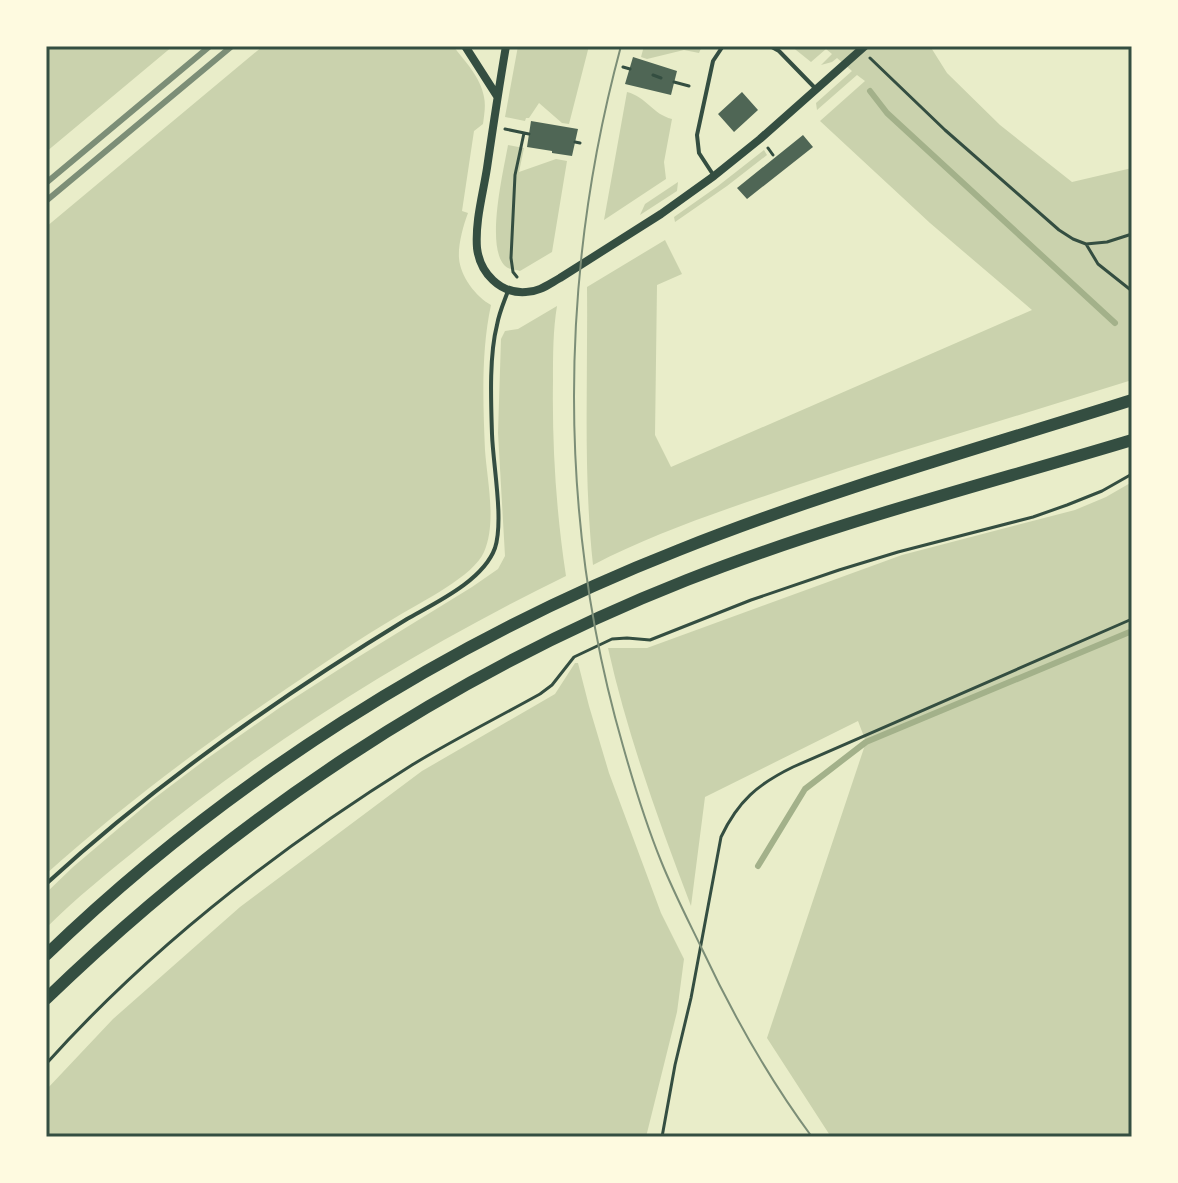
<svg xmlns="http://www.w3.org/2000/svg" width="1178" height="1183" viewBox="0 0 1178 1183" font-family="'Public Sans',sans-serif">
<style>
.green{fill:#cad2ad}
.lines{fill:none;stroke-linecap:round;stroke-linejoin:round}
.stream{stroke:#a3b18a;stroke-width:6}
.building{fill:#4f6655}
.path{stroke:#344e41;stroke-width:3}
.service{stroke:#344e41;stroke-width:4}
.minor{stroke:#344e41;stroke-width:8}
.primary{stroke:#344e41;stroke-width:12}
.tram{stroke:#7c8e77;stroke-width:2}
.rail{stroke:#7c8e77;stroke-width:6}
.neatline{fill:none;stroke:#344e41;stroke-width:3}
</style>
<rect width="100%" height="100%" fill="#e9edc9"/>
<path class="green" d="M46 46H173L46 152Z
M263 46H453C465 61 481 78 484 97 486 106 484 116 483 124L474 131 462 211 468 213C463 226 458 245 459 258 460 276 476 297 491 305 481 351 483 402 485 450 487 480 497 523 484 552 474 576 421 602 398 616 359 639 323 664 286 689 202 746 122 806 46 874V227Z
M518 46H589L569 124 562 123 539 103 529 118H526L525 121 505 117Z
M644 46H702L699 53 684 50 647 59 641 57Z
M791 46H930L947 73 1000 125 1072 182 1132 168V380C1018 416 904 449 791 487 724 510 656 532 593 565 583 472 588 380 587 287L665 240 682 274 657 285 655 435 671 467 1032 310 930 223 820 121 865 81 857 75 817 110 816 103 852 71 837 58 832 62 821 65 832 54 826 49 811 62Z
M627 92C647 97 652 114 672 119L664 162 666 179 604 220Z
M508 145 524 148 519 172 556 159 567 161 552 252 520 271C519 270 509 269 508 268 483 254 504 169 508 145Z
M764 150 767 155 727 186 675 222 674 217 718 186Z
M678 182 677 191 640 215 645 204Z
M557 306C553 330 553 355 553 380 552 445 556 511 566 576 415 650 273 738 143 844 110 871 76 898 46 928V893L73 867 152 800 205 760 282 706 355 659 472 587 498 569 505 556 498 433 501 339 505 331 518 329Z
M1132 482V1137H831L767 1038 866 742 858 721 705 797 691 906C659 822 628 737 608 648H647L902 555 1075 510 1106 497Z
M575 663H578L589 706 609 773 661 913 684 959 677 1012 646 1137H46V1090L113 1019 240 907 422 771 555 694Z"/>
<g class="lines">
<path class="stream" d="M870 91 887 113 1115 323
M758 866 805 789 866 742 1132 631"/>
</g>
<path class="building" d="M633 57 677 71 671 95 625 84Z
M742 92 758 110 734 132 718 114Z
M531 121 578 129 572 156 552 153V151L527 147Z
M803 135 813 147 747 199 737 188Z"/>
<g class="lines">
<path class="path" d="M870 58 945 130 1059 230 1073 239 1086 244 1098 264 1132 291
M623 67 630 69
M653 75 661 78
M674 82 689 86
M505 129 529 134
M575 142 580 143
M768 148 773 155
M1086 244 1107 242 1132 234
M517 277 513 272 511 258 515 175 524 133
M46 1064C151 947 279 848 412 765 453 740 497 718 540 694L552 685 574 657 612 639 627 638 650 640 751 600 839 570 898 552 1033 517 1067 505 1102 491 1132 474
M662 1137 675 1065 691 998 721 837C738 801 758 784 793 767L1132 619"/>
<path class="service" d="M770 46 779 51 815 88
M714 176 699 153 697 135 713 61 723 46
M46 884C156 783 279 697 407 619 435 603 483 581 495 548 504 520 493 465 492 434 491 402 489 356 497 325 499 313 504 302 508 291"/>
<path class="minor" d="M465 46 497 96
M506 46C499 87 493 127 487 168 483 194 475 221 477 248 480 273 500 294 526 292 539 292 549 284 560 278L661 214 714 176 760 139 865 46"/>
<path class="primary" d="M46 955C225 782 447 641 679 550 827 491 980 448 1132 400
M46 999C231 820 448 674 687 580 832 523 983 485 1132 440"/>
<path class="tram" d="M621 46C559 275 557 518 623 746 634 785 646 824 661 861 673 891 688 920 702 949 733 1015 769 1079 812 1137"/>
<path class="rail" d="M46 183 210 46
M46 201 232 46"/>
</g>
<rect width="1178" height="1183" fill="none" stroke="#fefae0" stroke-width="96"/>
<rect x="48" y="48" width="1082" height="1087" class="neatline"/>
</svg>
